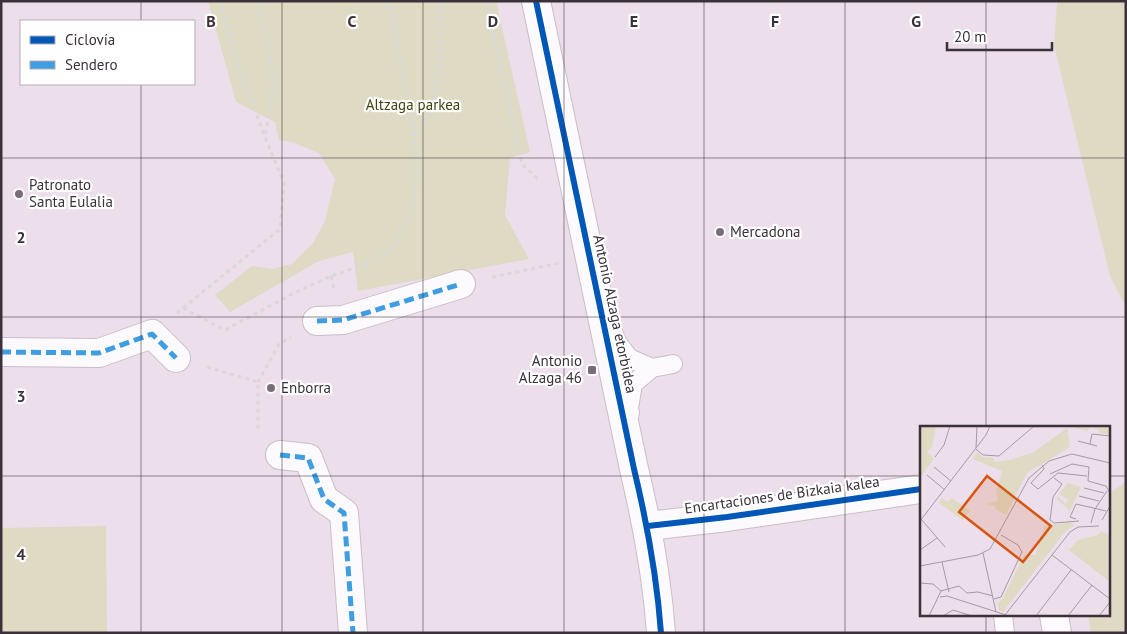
<svg xmlns="http://www.w3.org/2000/svg" width="1127" height="634" viewBox="0 0 1127 634" font-family="'PT Sans',sans-serif">
<style>
.green{fill:#dedac3}
.lines{fill:none;stroke-linecap:round;stroke-linejoin:round}
.lane-casing{stroke:#c9bec9;stroke-width:20}
.street-casing{stroke:#c9bec9;stroke-width:30}
.secondary-casing{stroke:#c9bec9;stroke-width:30}
.path{stroke:#dbd7db;stroke-width:3;stroke-dasharray:4 4;stroke-linecap:butt}
.lane{stroke:#fcfafc;stroke-width:18}
.street{stroke:#fcfafc;stroke-width:28}
.secondary{stroke:#fcfafc;stroke-width:28}
.quiet{stroke:#3f9de2;stroke-width:5;stroke-dasharray:10 5;stroke-linecap:butt}
.cycleway-casing{stroke:#fff;stroke-width:9}
.cycleway{stroke:#0057b8;stroke-width:6}
.grid{fill:none;stroke:#3b313a;stroke-width:1;stroke-opacity:0.55}
.poi-dot{fill:#796e78;stroke:#fff;stroke-width:2}
.labels{text-anchor:middle;stroke-width:4.5;stroke-linejoin:round;paint-order:stroke}
.park-label{font-size:15px;fill:#41430c;stroke:#fff}
.poi-label{font-size:15px;fill:#3b313a;stroke:#fff;text-anchor:start}
.street-label{font-size:15px;fill:#3b313a;stroke:#fff}
.inset-road{fill:none;stroke:#a699a5;stroke-width:1}
.view{fill:#d75511;fill-opacity:0.15;stroke:#d75511;stroke-width:2.5}
.inset-edge{fill:none;stroke:#3b313a;stroke-width:2.5}
.grid-label{font-size:16px;text-anchor:middle;font-weight:bold;fill:#3b313a;stroke:#fff;stroke-width:4.5;stroke-linejoin:round;paint-order:stroke}
</style>
<rect width="100%" height="100%" fill="#eddeec"/>
<path class="green" d="M208 1H496L530 152 510 158 505 215 529 259 358 291 353 252 319 261 230 312 215 295 252 266 273 269 292 264 313 243 325 221 335 179 319 153 292 142 279 140 275 122 236 102Z
M1059 1H1126V307L1110 276 1054 45 1057 3Z
M1126 482V633H1091L1088 615H1108V494Z
M106 526 107 633H1V528Z"/>
<g class="lines">
<defs>
<path id="lane" d="M612 329 617 342 629 358 652 368 673 364
M630 413 629 408 633 384 652 368
M1003 615 1005 633"/>
<path id="street" d="M317 321 343 320 461 284
M1 352 99 353 152 334 176 358
M280 455 308 458 324 499 344 513 353 633
M648 526 727 517 921 489
M1054 615 1057 633"/>
<path id="secondary" d="M536 1 634 469C647 523 657 577 661 633"/>
</defs>
<use href="#lane" class="lane-casing"/>
<use href="#street" class="street-casing"/>
<use href="#secondary" class="secondary-casing"/>
<path class="path" d="M220 1 235 57 265 137
M487 1 522 164 539 180
M415 134 432 110 439 68 441 1
M331 276 334 288
M492 277 560 263
M183 308 225 330 294 293 331 276 373 262 393 247 411 213 417 177 414 135 389 1
M177 313 280 229 284 183 265 137 274 84 259 1
M207 367 258 382V429L260 432
M258 382 279 344 291 337"/>
<use href="#lane" class="lane"/>
<use href="#street" class="street"/>
<use href="#secondary" class="secondary"/>
<path class="quiet" d="M317 321 343 320 461 284
M1 352 99 353 152 334 176 358
M280 455 308 458 324 499 344 513 353 633"/>
<defs>
<path id="cycleway" d="M536 1 634 469C647 523 657 577 661 633
M648 526 727 517 921 489"/>
</defs>
<use href="#cycleway" class="cycleway-casing"/>
<use href="#cycleway" class="cycleway"/>
</g>
<path class="grid" d="M141 1V21M282 1V633M423 1V633M564 1V633M704 1V633M845 1V633M986 1V428M141 84V633M1 158H1126M1 317H1126M1 476H921M1108 476H1126M986 615V633"/>
<g class="poi-dot">
<circle cx="19" cy="194" r="5"/>
<circle cx="720" cy="232" r="5"/>
<rect x="587" y="365" width="10" height="10" rx="2.5"/>
<circle cx="271" cy="388" r="5"/>
</g>
<g class="labels">
<g class="park-label">
<text x="413" y="110">Altzaga parkea</text>
</g>
<g class="poi-label">
<text x="29" y="190">Patronato<tspan x="29" dy="17">Santa Eulalia</tspan></text>
<text x="730" y="237">Mercadona</text>
<text x="582" y="366" text-anchor="end">Antonio<tspan x="582" dy="17">Alzaga 46</tspan></text>
<text x="281" y="393">Enborra</text>
</g>
<g class="street-label">
<text transform="translate(615 314) rotate(78)" y="5">Antonio Alzaga etorbidea</text>
<text transform="translate(782 495) rotate(-8)" y="5">Encartaciones de Bizkaia kalea</text>
</g>
</g>
<g transform="translate(920 426)">
<rect width="190" height="190" fill="#eddeec"/>
<path d="M0 0H20L16 1 12 21 7 26 14 32 0 52ZM149 0H190V9L179 7V4L170 1 167 5ZM147 2 150 21 107 47 86 89 75 83 76 80 66 78 78 75 76 67 82 45 53 33 54 30 58 26 62 31 74 32V36L90 34 114 26ZM148 57 161 61 147 91 149 84 137 73V70L146 78 148 74 139 68ZM22 72 28 76 32 72 50 85 43 94 19 77ZM150 96 154 99 144 107 83 186 79 184 78 177 83 172 104 129H115L125 100ZM181 105 190 110V156L144 120 150 123 158 114 178 109Z" fill="#dedac3"/>
<path class="inset-road" d="M158 15 177 20M170 18 172 8 190 10M56 22 57 0M56 23 63 29 79 30 114 0M15 31 24 19 30 0M122 39 124 43 111 57 118 63 138 47 167 50M14 41 31 55M130 48 152 38 169 41 168 55 186 60 190 67M7 49 25 64M134 52 142 58 133 71 130 94 134 97 159 95M164 62 184 67M159 70 179 75M1 93 25 121M156 93 150 91 156 78 186 85M182 94 190 80M0 95 66 9 70 0M171 97 175 83 187 65M0 124 17 112M63 127 76 186M132 129 190 173M22 136 29 166M0 140 58 129 70 123 109 52 129 35 152 28 190 37M0 157 13 158 21 165M21 165 39 160 47 167 58 166 73 170M20 171 27 170 86 189M74 173 81 171 102 126 98 119 81 109M85 189 150 106 158 101 179 100M9 190 21 165M23 190 33 184 52 190M116 190 151 144M148 190 172 159M179 190 190 176"/>
<path class="view" d="M67 50 131 100 103 136 39 86Z"/>
<rect width="190" height="190" class="inset-edge"/>
</g>
<g class="grid-label">
<text x="211" y="27">B</text>
<text x="352" y="27">C</text>
<text x="493" y="27">D</text>
<text x="634" y="27">E</text>
<text x="775" y="27">F</text>
<text x="916" y="27">G</text>
<text x="21" y="243">2</text>
<text x="21" y="402">3</text>
<text x="21" y="560">4</text>
</g>
<rect width="1127" height="634" fill="none" stroke="#3b313a" stroke-width="5"/>
<rect x="20" y="20" width="175" height="65" fill="#ffffff" stroke="#b1adb0"/>
<rect x="30" y="36" width="25" height="8" fill="#0057b8" stroke="#b1adb0"/>
<text x="65" y="45" font-size="15" fill="#3b313a">Ciclovía</text>
<rect x="30" y="61" width="25" height="8" fill="#3f9de2" stroke="#b1adb0"/>
<text x="65" y="70" font-size="15" fill="#3b313a">Sendero</text>
<path d="M947 42v8h105v-8" fill="none" stroke="#3b313a" stroke-width="2.5"/>
<text x="954" y="42" font-size="15" fill="#3b313a" stroke="#ffffff" stroke-width="4" paint-order="stroke">20 m</text>
</svg>
